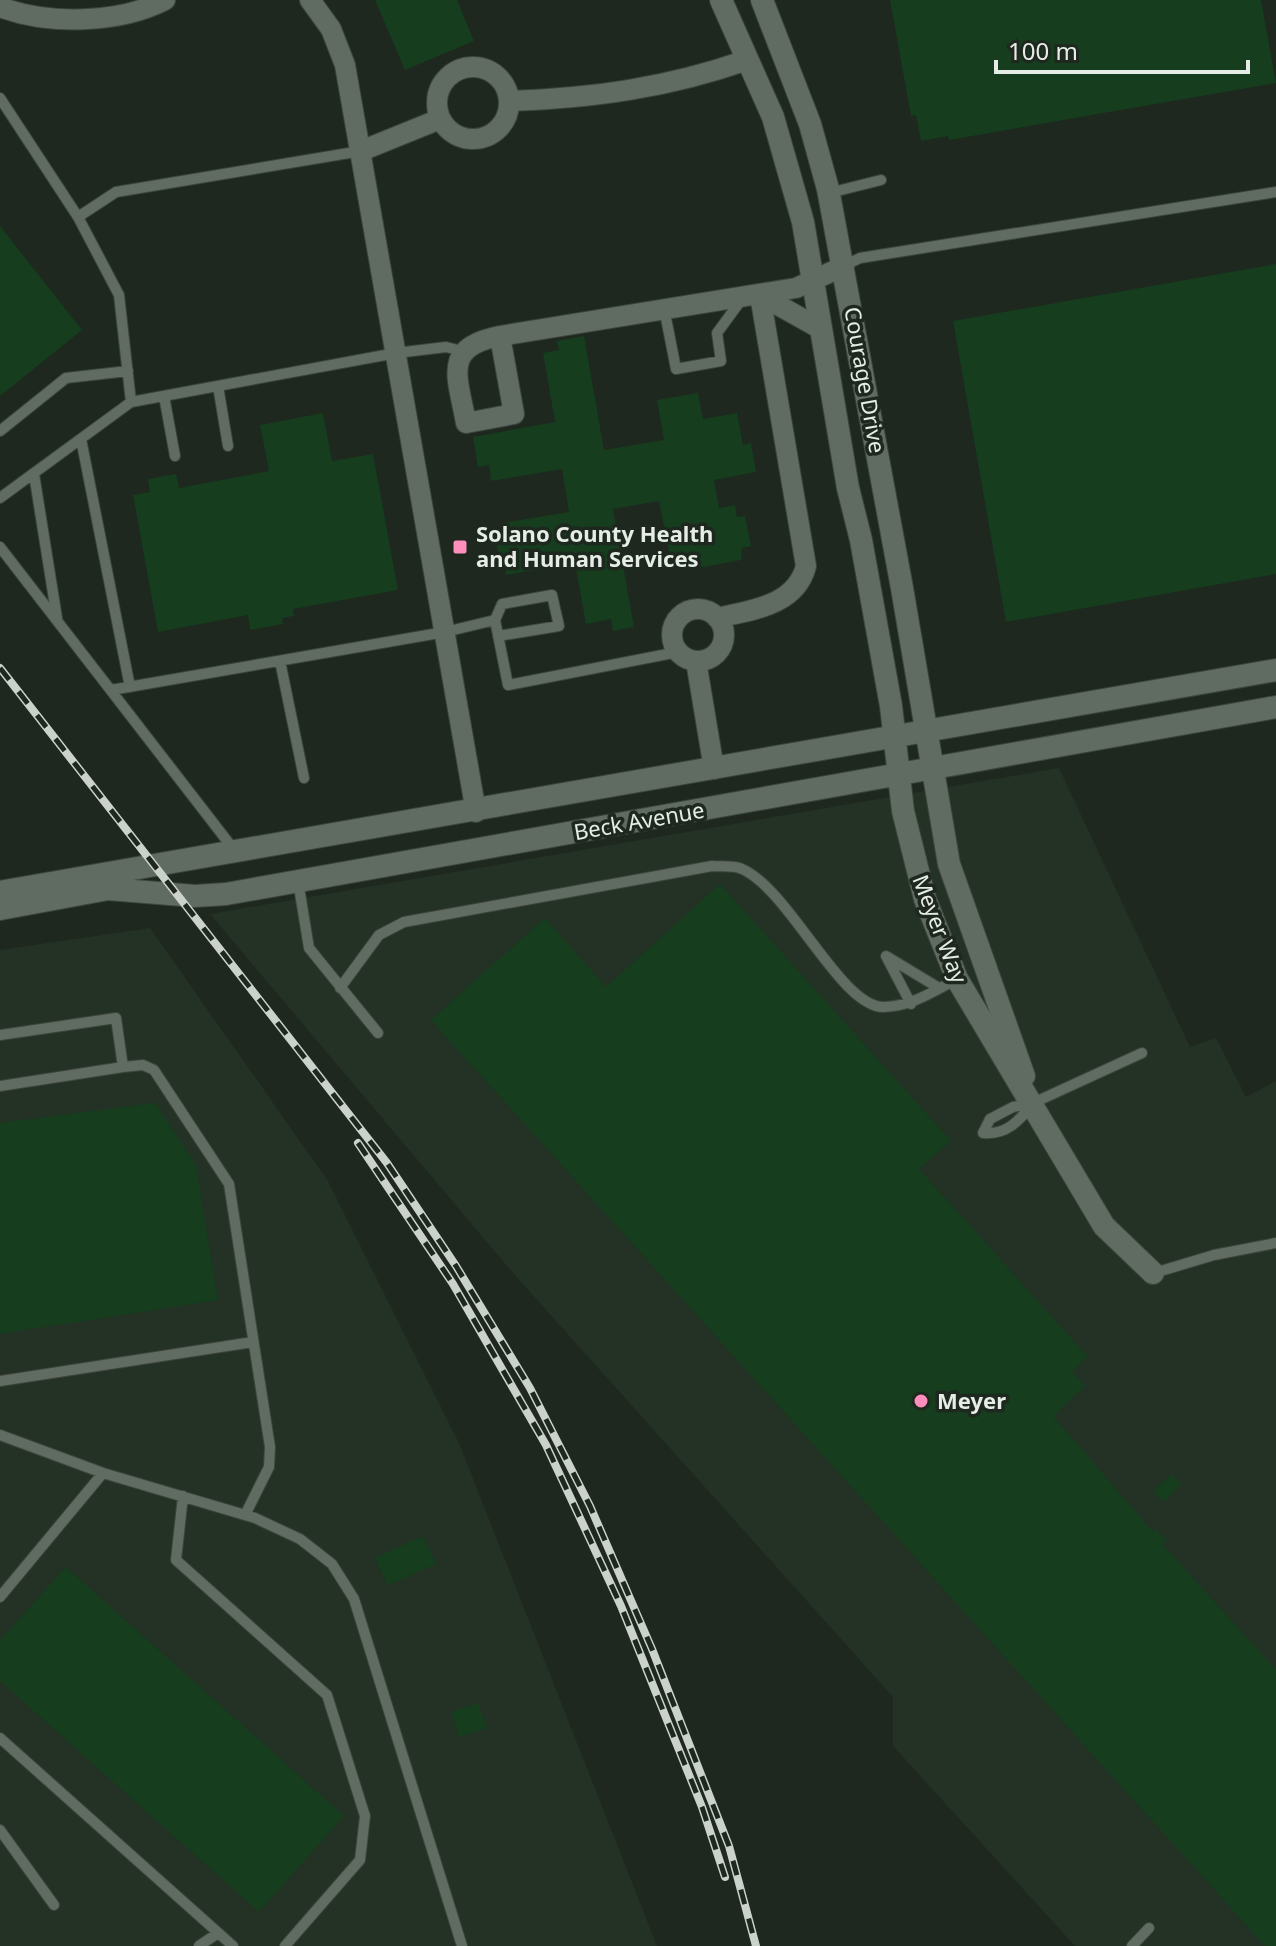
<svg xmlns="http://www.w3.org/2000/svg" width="1276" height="1946" viewBox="0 0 1276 1946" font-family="'Noto Sans',sans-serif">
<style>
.built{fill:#233225}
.building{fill:#153d1e}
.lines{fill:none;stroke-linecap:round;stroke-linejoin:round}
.service-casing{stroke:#3d453e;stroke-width:12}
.minor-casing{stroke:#3d453e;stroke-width:22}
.tertiary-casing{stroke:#3d453e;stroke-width:24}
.service{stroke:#606b61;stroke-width:10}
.minor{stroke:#606b61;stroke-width:20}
.tertiary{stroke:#606b61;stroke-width:22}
.rail-casing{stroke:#cbd2cc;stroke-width:8}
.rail{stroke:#1e281f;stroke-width:5;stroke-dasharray:15;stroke-linecap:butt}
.poi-dot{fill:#fe8ebb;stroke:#1e281f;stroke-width:3}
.labels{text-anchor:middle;stroke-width:7;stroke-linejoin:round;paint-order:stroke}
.street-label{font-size:22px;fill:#e6ece6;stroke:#1e281f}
.poi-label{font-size:22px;font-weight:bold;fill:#e6ece6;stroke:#1e281f;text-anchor:start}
</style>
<rect width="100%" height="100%" fill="#1e281f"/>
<path class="built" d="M1059 768 1190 1047 1216 1038 1246 1097 1276 1081V1946H1075L893 1746V1697L513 1273 210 914Z
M150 928 328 1181 459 1443 657 1946H0V950Z"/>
<path class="building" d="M375 0H457L474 41 405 70Z
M890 0H1261L1276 83 949 140 948 136 921 141 916 115 911 116Z
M0 226 82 330 0 396Z
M1276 264V574L1006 622 953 321Z
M584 336 604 450 664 440 657 400 698 393 703 419 737 413 743 445 751 443 756 472 714 480 719 508 735 505 737 517 745 516 751 546 742 548 741 560 682 571 681 566 672 567 659 501 613 509 634 627 613 631 611 619 586 624 575 563 506 575 505 566 500 567 497 545 506 544 502 523 569 512 562 469 491 481 489 465 478 467 473 437 555 422 543 353 559 350 557 341Z
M323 413 332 461 373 454 398 590 293 609 294 616 282 618 283 624 250 630 248 615 158 632 133 495 150 492 148 479 176 474 179 488 269 471 260 425Z
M720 884 951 1141 919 1169 1088 1357 1072 1372 1085 1386 1053 1416 1153 1532 1156 1529 1167 1541 1163 1545 1276 1670V1946H1265L431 1020 545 918 606 987Z
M155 1103 196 1165 218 1300 0 1334V1123Z
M1172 1474 1181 1484 1163 1502 1153 1491Z
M423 1536 436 1564 388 1585 375 1558Z
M66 1567 344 1816 259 1912 0 1681V1640Z
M478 1703 487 1728 459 1737 451 1712Z"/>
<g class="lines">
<defs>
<path id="service" d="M0 98 78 217
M829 193 881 180
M844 266 860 258 1276 192
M664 308 676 369 721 361 717 333 742 299
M218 386 228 446
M164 396 175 456
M131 402 119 295 78 217 116 192 361 151
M0 431 66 378 128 371
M81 439 130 687
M34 474 57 618
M0 498 131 402 396 353 446 347 462 351
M0 547 235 851
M495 620 502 604 552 595 559 626 498 636
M280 661 304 778
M111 690 445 632 495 620 508 685 678 652
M298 881 309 948 378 1033
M886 956 939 988
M887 958 911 1004
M340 988 379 935 404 922 712 866C720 867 734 865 742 869 789 889 841 1008 884 1007 912 1006 932 992 957 979
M0 1035 116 1018 123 1067 143 1065 154 1070 229 1184 270 1447 269 1467 245 1515
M0 1086 123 1067
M1032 1105C1018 1122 1006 1135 983 1133L990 1119 1013 1107 1033 1103 1142 1053
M1154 1273 1214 1255 1276 1243
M0 1381 253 1342
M0 1435 103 1473 255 1518 300 1539 332 1564 354 1599 462 1946
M183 1496 176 1560 327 1695 365 1816 360 1860 285 1946
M0 1597 103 1473
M0 1738 233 1946
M0 1830 54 1905
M199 1946 218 1933
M1132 1946 1149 1928"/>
<path id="minor" d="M310 0 331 29 345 65 476 812
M0 7C48 25 119 24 165 0
M437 103a36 36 0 1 1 72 0a36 36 0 1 1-72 0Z
M509 101C593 98 667 88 747 60
M361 151 440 119
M760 295 819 328
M500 336 514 414 466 423C458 377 441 347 500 336L796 288 844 266
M672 635a26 26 0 1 1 52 0a26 26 0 1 1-52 0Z
M717 618C751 610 796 606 806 566L760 295
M696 661 714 769"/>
<path id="tertiary" d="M721 0 773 117 803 222 848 488 861 540 891 706 903 811 925 899 957 979 1104 1226 1153 1273
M762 0 810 124 828 189 902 588 949 864 1024 1076
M0 892 1276 670
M0 909 108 889 195 896 226 894 1276 707"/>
</defs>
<use href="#service" class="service-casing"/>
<use href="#minor" class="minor-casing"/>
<use href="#tertiary" class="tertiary-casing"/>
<use href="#service" class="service"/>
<use href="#minor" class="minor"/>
<use href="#tertiary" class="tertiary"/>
<defs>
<path id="rail" d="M0 668 387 1163 456 1266 530 1388 590 1506 652 1649 729 1846 756 1946
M358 1143 453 1284 546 1445 621 1606 702 1807 725 1877"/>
</defs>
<use href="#rail" class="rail-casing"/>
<use href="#rail" class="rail"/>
</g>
<g class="poi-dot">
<rect x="452" y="539" width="16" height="16" rx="4"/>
<circle cx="921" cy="1401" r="8"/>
</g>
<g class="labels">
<g class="street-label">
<text transform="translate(865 380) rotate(80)" y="8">Courage Drive</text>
<text transform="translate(639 821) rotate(-10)" y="8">Beck Avenue</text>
<text transform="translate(940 929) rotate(69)" y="8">Meyer Way</text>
</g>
<g class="poi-label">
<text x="476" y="542">Solano County Health<tspan x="476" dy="25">and Human Services</tspan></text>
<text x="937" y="1409">Meyer</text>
</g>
</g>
<path d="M996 60v12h252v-12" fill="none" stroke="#e6ece6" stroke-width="4"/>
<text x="1008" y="60" font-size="24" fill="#e6ece6" stroke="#1e281f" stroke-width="6" paint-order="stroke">100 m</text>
</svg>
